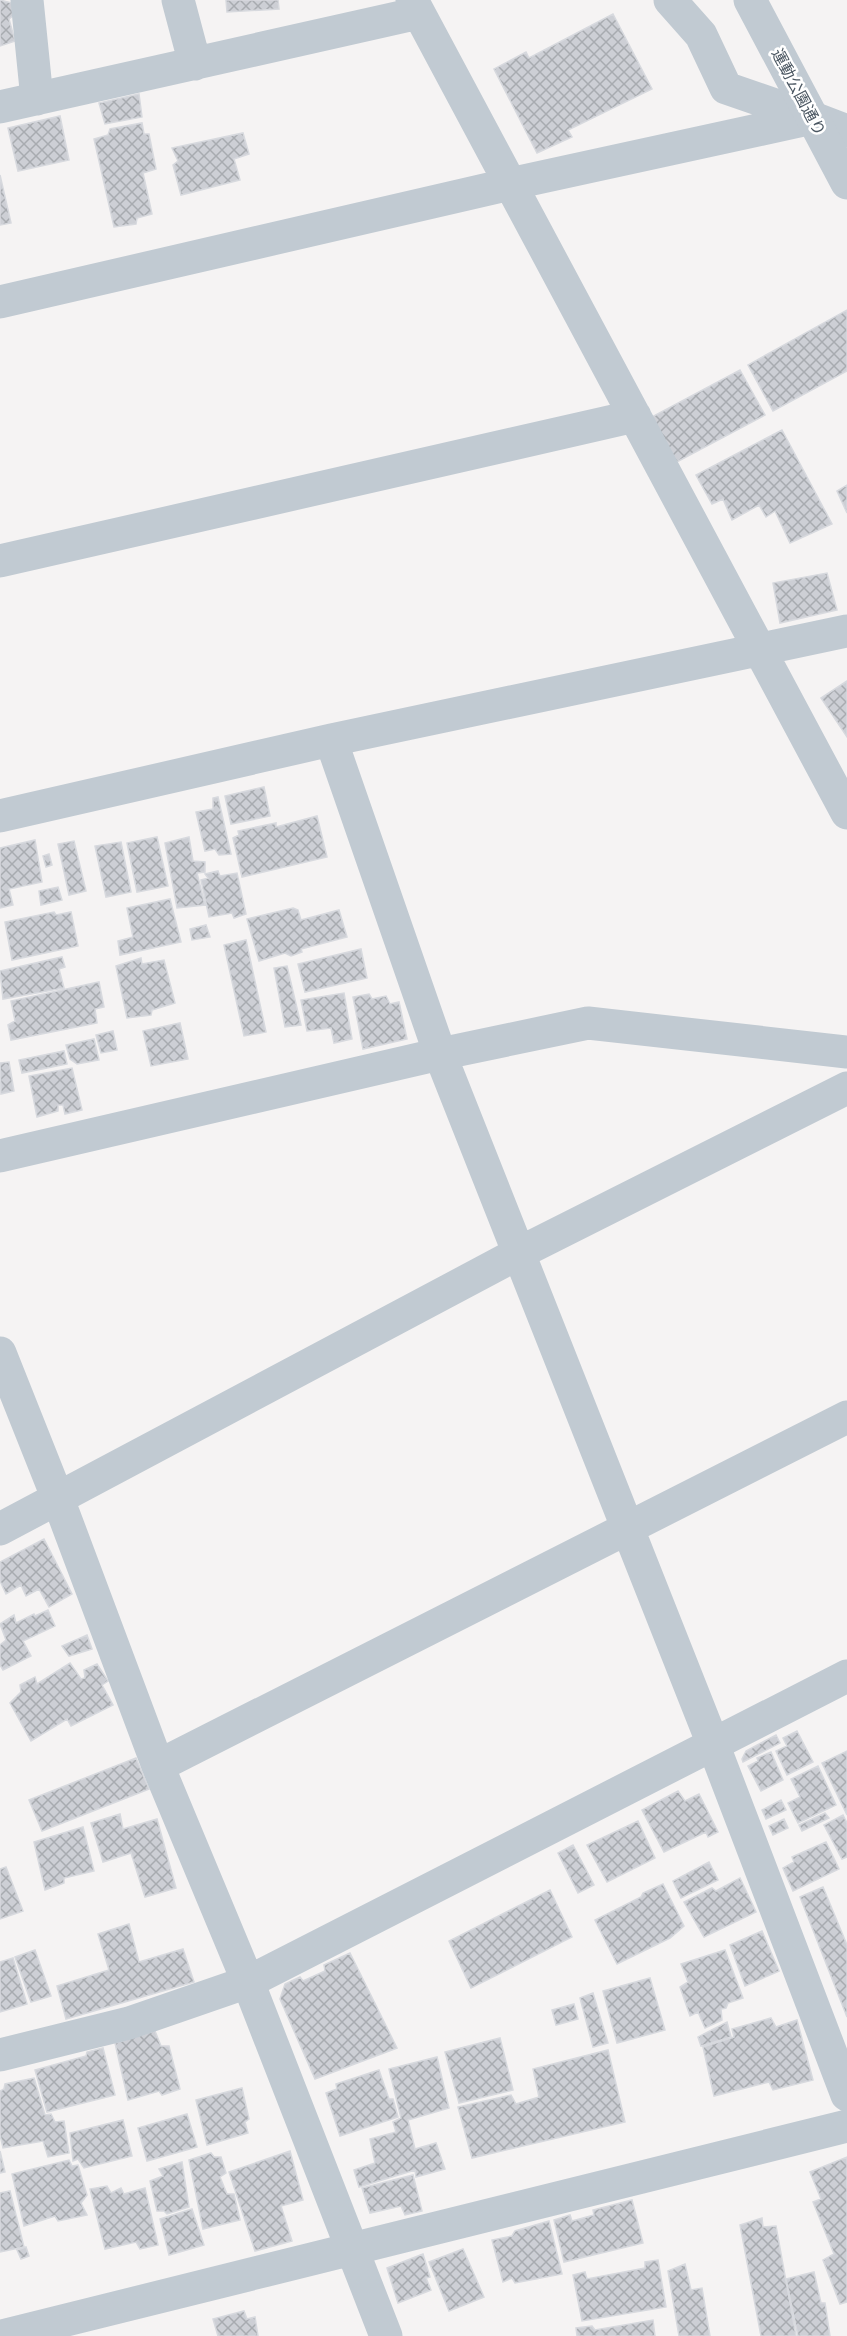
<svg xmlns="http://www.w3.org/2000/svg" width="847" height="2336" viewBox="0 0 847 2336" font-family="'DM Sans','Noto Sans JP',sans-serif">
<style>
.building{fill:url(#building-cross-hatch);stroke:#d7d9de;stroke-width:1.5}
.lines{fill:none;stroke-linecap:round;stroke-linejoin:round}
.minor{stroke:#c1cad2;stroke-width:33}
.tertiary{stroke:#c1cad2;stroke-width:33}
.labels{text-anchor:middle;stroke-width:5;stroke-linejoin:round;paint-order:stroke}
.street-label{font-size:16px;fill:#4a5661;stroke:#fff}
</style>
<defs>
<pattern id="building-cross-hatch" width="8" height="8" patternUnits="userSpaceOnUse" patternTransform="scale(1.5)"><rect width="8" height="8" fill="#cdcfd5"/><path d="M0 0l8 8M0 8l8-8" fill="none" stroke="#a8abb0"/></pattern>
</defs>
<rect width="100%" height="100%" fill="#f5f3f3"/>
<path class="building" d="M0 0 12 3 13 16 9 19 15 41 0 46Z
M226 0H278L279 9 227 12Z
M613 14 652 89 568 130 572 137 537 153 494 69 526 52 529 58Z
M139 94 142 117 105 124 99 103Z
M60 116 69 160 18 171 8 128Z
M142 123 144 134H149L156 169 143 173 152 214 137 218 136 224 114 227 94 139 108 135 110 129Z
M243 133 249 154 234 159 240 180 181 195 173 165 178 161 172 148Z
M0 175 11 223 0 225Z
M847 310V371L773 411 748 365Z
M740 370 765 415 673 464 648 419Z
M782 430 832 524 790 543 775 511 766 517 759 505 732 520 723 499 712 504 696 475Z
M847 485V513L837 491Z
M827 573 837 610 780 623 773 583Z
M847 681V737L821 698Z
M264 787 270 816 231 824 225 796Z
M218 797 231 854 219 855 215 849 205 851 196 812 213 809V798Z
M317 816 327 857 242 877 233 838 239 835 238 831 276 823V827Z
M157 837 168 886 137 892 127 843Z
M189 837 193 861 205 862V872L197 873 205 905 177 908 165 843Z
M35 840 42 882 9 889 13 905 0 908V848Z
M74 841 86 891 69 895 58 844Z
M121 842 131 892 106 897 95 846Z
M49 854 52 865 46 867 43 856Z
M218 871 220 876 237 873 246 914 234 918 232 913 209 917 201 880 208 878 205 874Z
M58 887 62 900 41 905 39 891Z
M170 899 181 942 120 955 118 941 133 937 127 908Z
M293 908 298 910 301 920 339 910 347 937 301 949 302 952 291 956 285 953 259 961 247 919Z
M54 912 56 915 71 912 78 946 12 960 5 922Z
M206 925 210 937 192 940 190 929Z
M246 940 266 1032 244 1036 224 945Z
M361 949 367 978 305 992 298 964Z
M62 957 65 967 59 969 64 988 3 999 0 971Z
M141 958 142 964 164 960 175 1003 152 1010 151 1015 127 1018 116 966Z
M287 966 301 1025 285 1027 274 968Z
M99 982 104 1007 95 1009 97 1023 11 1040 8 1025 15 1021 11 1001Z
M344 993 352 1039 334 1043 331 1028 307 1031 301 1000Z
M369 994 372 999 386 996 390 1004 399 1002 407 1039 363 1049 353 997Z
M180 1023 188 1059 151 1066 143 1031Z
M113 1031 117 1050 101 1053 96 1035Z
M94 1039 99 1060 77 1064 70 1059 66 1045Z
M64 1051 67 1064 22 1073 19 1060Z
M9 1062 14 1091 1 1094 0 1063Z
M72 1068 82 1110 65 1114 63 1105H58V1111L37 1117 29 1076Z
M44 1539 72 1594 49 1607 39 1589 26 1596 21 1585 6 1594 0 1581V1562Z
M48 1610 55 1626 23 1641 31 1656 3 1670 0 1665V1645L6 1640 0 1624 14 1615 16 1623 34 1614 35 1616Z
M87 1635 92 1649 69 1656 62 1646Z
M70 1663 81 1679 85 1678 84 1670 97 1664 108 1681 102 1685 113 1705 71 1726 67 1719 31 1741 10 1703 21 1692 20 1685 35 1677 37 1684Z
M797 1731 813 1762 787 1775 776 1751 787 1746 783 1738Z
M776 1735 780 1743 743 1762 742 1759 746 1751Z
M847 1751V1815L822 1763Z
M771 1752 783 1780 761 1791 748 1766 758 1761 757 1758Z
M136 1758 149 1789 42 1831 29 1800Z
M818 1766 836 1805 798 1823 788 1803 800 1797 791 1779Z
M678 1791 685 1801 699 1794 718 1832 708 1837 706 1832 664 1852 642 1810Z
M781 1800 786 1810 766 1819 762 1810Z
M825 1813 829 1818 802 1831 799 1825Z
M120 1814 123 1829 157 1819 176 1888 145 1897 131 1853 103 1862 91 1823Z
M843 1815 847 1823V1857L842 1859 824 1825Z
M784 1819 788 1828 773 1835 769 1826Z
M638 1821 655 1858 607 1882 587 1845Z
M83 1827 94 1871 64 1878V1883L45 1890 34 1842Z
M826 1842 839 1869 793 1891 783 1868 794 1862 792 1857Z
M573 1845 594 1885 578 1893 558 1853Z
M709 1862 718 1880 681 1898 673 1881Z
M6 1867 23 1911 0 1919V1869Z
M740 1878 756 1912 704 1937 684 1902 712 1888 716 1891Z
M663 1884 684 1926 670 1938 617 1964 595 1920 641 1897 643 1893Z
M823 1887 847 1945V2017L800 1897Z
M550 1890 572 1937 471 1988 449 1941Z
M129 1924 139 1962 183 1949 194 1982 66 2019 57 1986 109 1970 98 1934Z
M762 1931 779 1971 745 1986 730 1945Z
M35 1950 51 1996 31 2002 15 1957Z
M725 1950 743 1998 728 2003 726 2008 721 2009 722 2020 705 2028 698 2012 690 2016 680 1987 688 1982 681 1964Z
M350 1953 397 2048 315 2079 280 1999 285 1984 300 1977 303 1981 325 1971 324 1965Z
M13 1958 27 2004 0 2012V1962Z
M650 1978 665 2030 617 2043 603 1991Z
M593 1993 608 2043 593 2047 580 1998Z
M574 2004 578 2019 556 2025 552 2010Z
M771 2018 776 2027 797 2020 813 2080 773 2090 769 2082 714 2096 703 2047 734 2037 732 2029Z
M727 2022 731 2037 701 2046 698 2037Z
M155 2031 161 2046H169L180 2089 162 2095 159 2091 128 2100 115 2043Z
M500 2038 513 2090 459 2103 445 2052Z
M103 2048 115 2095 47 2112 35 2070 86 2056 87 2052Z
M608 2050 625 2122 472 2158 458 2107 511 2095 516 2104 539 2097 533 2069Z
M437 2057 449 2108 408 2120 415 2149 436 2143 445 2169 416 2177 415 2170 359 2187 354 2170 375 2163 370 2139 396 2132 393 2122 401 2118 389 2069Z
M379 2070 389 2099H393L398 2117 340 2136 326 2093 337 2089 336 2084Z
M34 2078 45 2115 51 2114 55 2122 64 2121 69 2153 48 2157 43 2141 3 2148 0 2135V2091L4 2089 5 2084Z
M242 2088 249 2119 245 2122 248 2133 207 2145 196 2100Z
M187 2114 197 2147 147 2161 138 2128Z
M123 2120 132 2156 84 2168 78 2159 73 2161 70 2133Z
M0 2151 5 2172 0 2173Z
M290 2151 303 2200 281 2206 292 2241 255 2251 229 2172Z
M211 2153 214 2157H221L226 2173 220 2177 227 2194H234L240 2220 203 2229 189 2160Z
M847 2157V2302L840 2304 823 2260 834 2254 813 2202 821 2199 810 2172Z
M69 2160 72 2166 78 2165 87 2195 81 2203 87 2215 58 2221 55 2216 24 2226 12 2174Z
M182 2162 189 2207 167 2214 164 2211H157L150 2181 163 2176 159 2169Z
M413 2175 422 2211 405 2215 401 2206 370 2213 362 2188Z
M107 2186 111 2193 121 2188 124 2194 145 2188 158 2245 140 2249 136 2242 105 2249 90 2189Z
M10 2191 24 2247 0 2252V2193Z
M632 2200 643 2243 564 2262 554 2220 570 2215 572 2221 594 2215 593 2210Z
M192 2209 204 2245 169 2255 160 2219Z
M762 2218 763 2227 776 2226 796 2336H761L740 2225Z
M549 2221 562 2274 515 2283 512 2278 503 2282 492 2240 512 2236 515 2231Z
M26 2247 29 2256 21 2259 17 2250Z
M463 2249 484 2297 449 2311 429 2262Z
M423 2254 430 2277 426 2278 431 2290 398 2303 387 2268Z
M658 2260 666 2307 582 2321 573 2275 585 2272 587 2279 645 2268V2262Z
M685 2264 691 2290 702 2288 710 2336H679L668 2271Z
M814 2272 821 2303H825L830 2336H798L786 2279Z
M244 2311 247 2319 255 2317 258 2336H218L213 2319Z
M653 2320 655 2336H577L576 2328 592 2326 595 2330Z"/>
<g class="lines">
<path class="minor" d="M27 0 37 99
M178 0 195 64
M412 0 847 813
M670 0 701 35 726 88 813 118
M0 107 419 13
M0 302 510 184 813 118 847 131
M0 561 635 416
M331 740 440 1054 713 1744 847 2095
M0 816 331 740 847 631
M0 1156 440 1054 588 1023 847 1052
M0 1353 58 1499 158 1766 248 1982 386 2336
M0 1529 519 1253 847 1088
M158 1766 847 1417
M0 2055 129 2023 248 1982 847 1676
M2 2336 847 2126"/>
<path class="tertiary" d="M750 0 847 183"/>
</g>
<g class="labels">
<g class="street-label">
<text transform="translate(799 92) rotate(62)" y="6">運動公園通り</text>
</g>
</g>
</svg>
